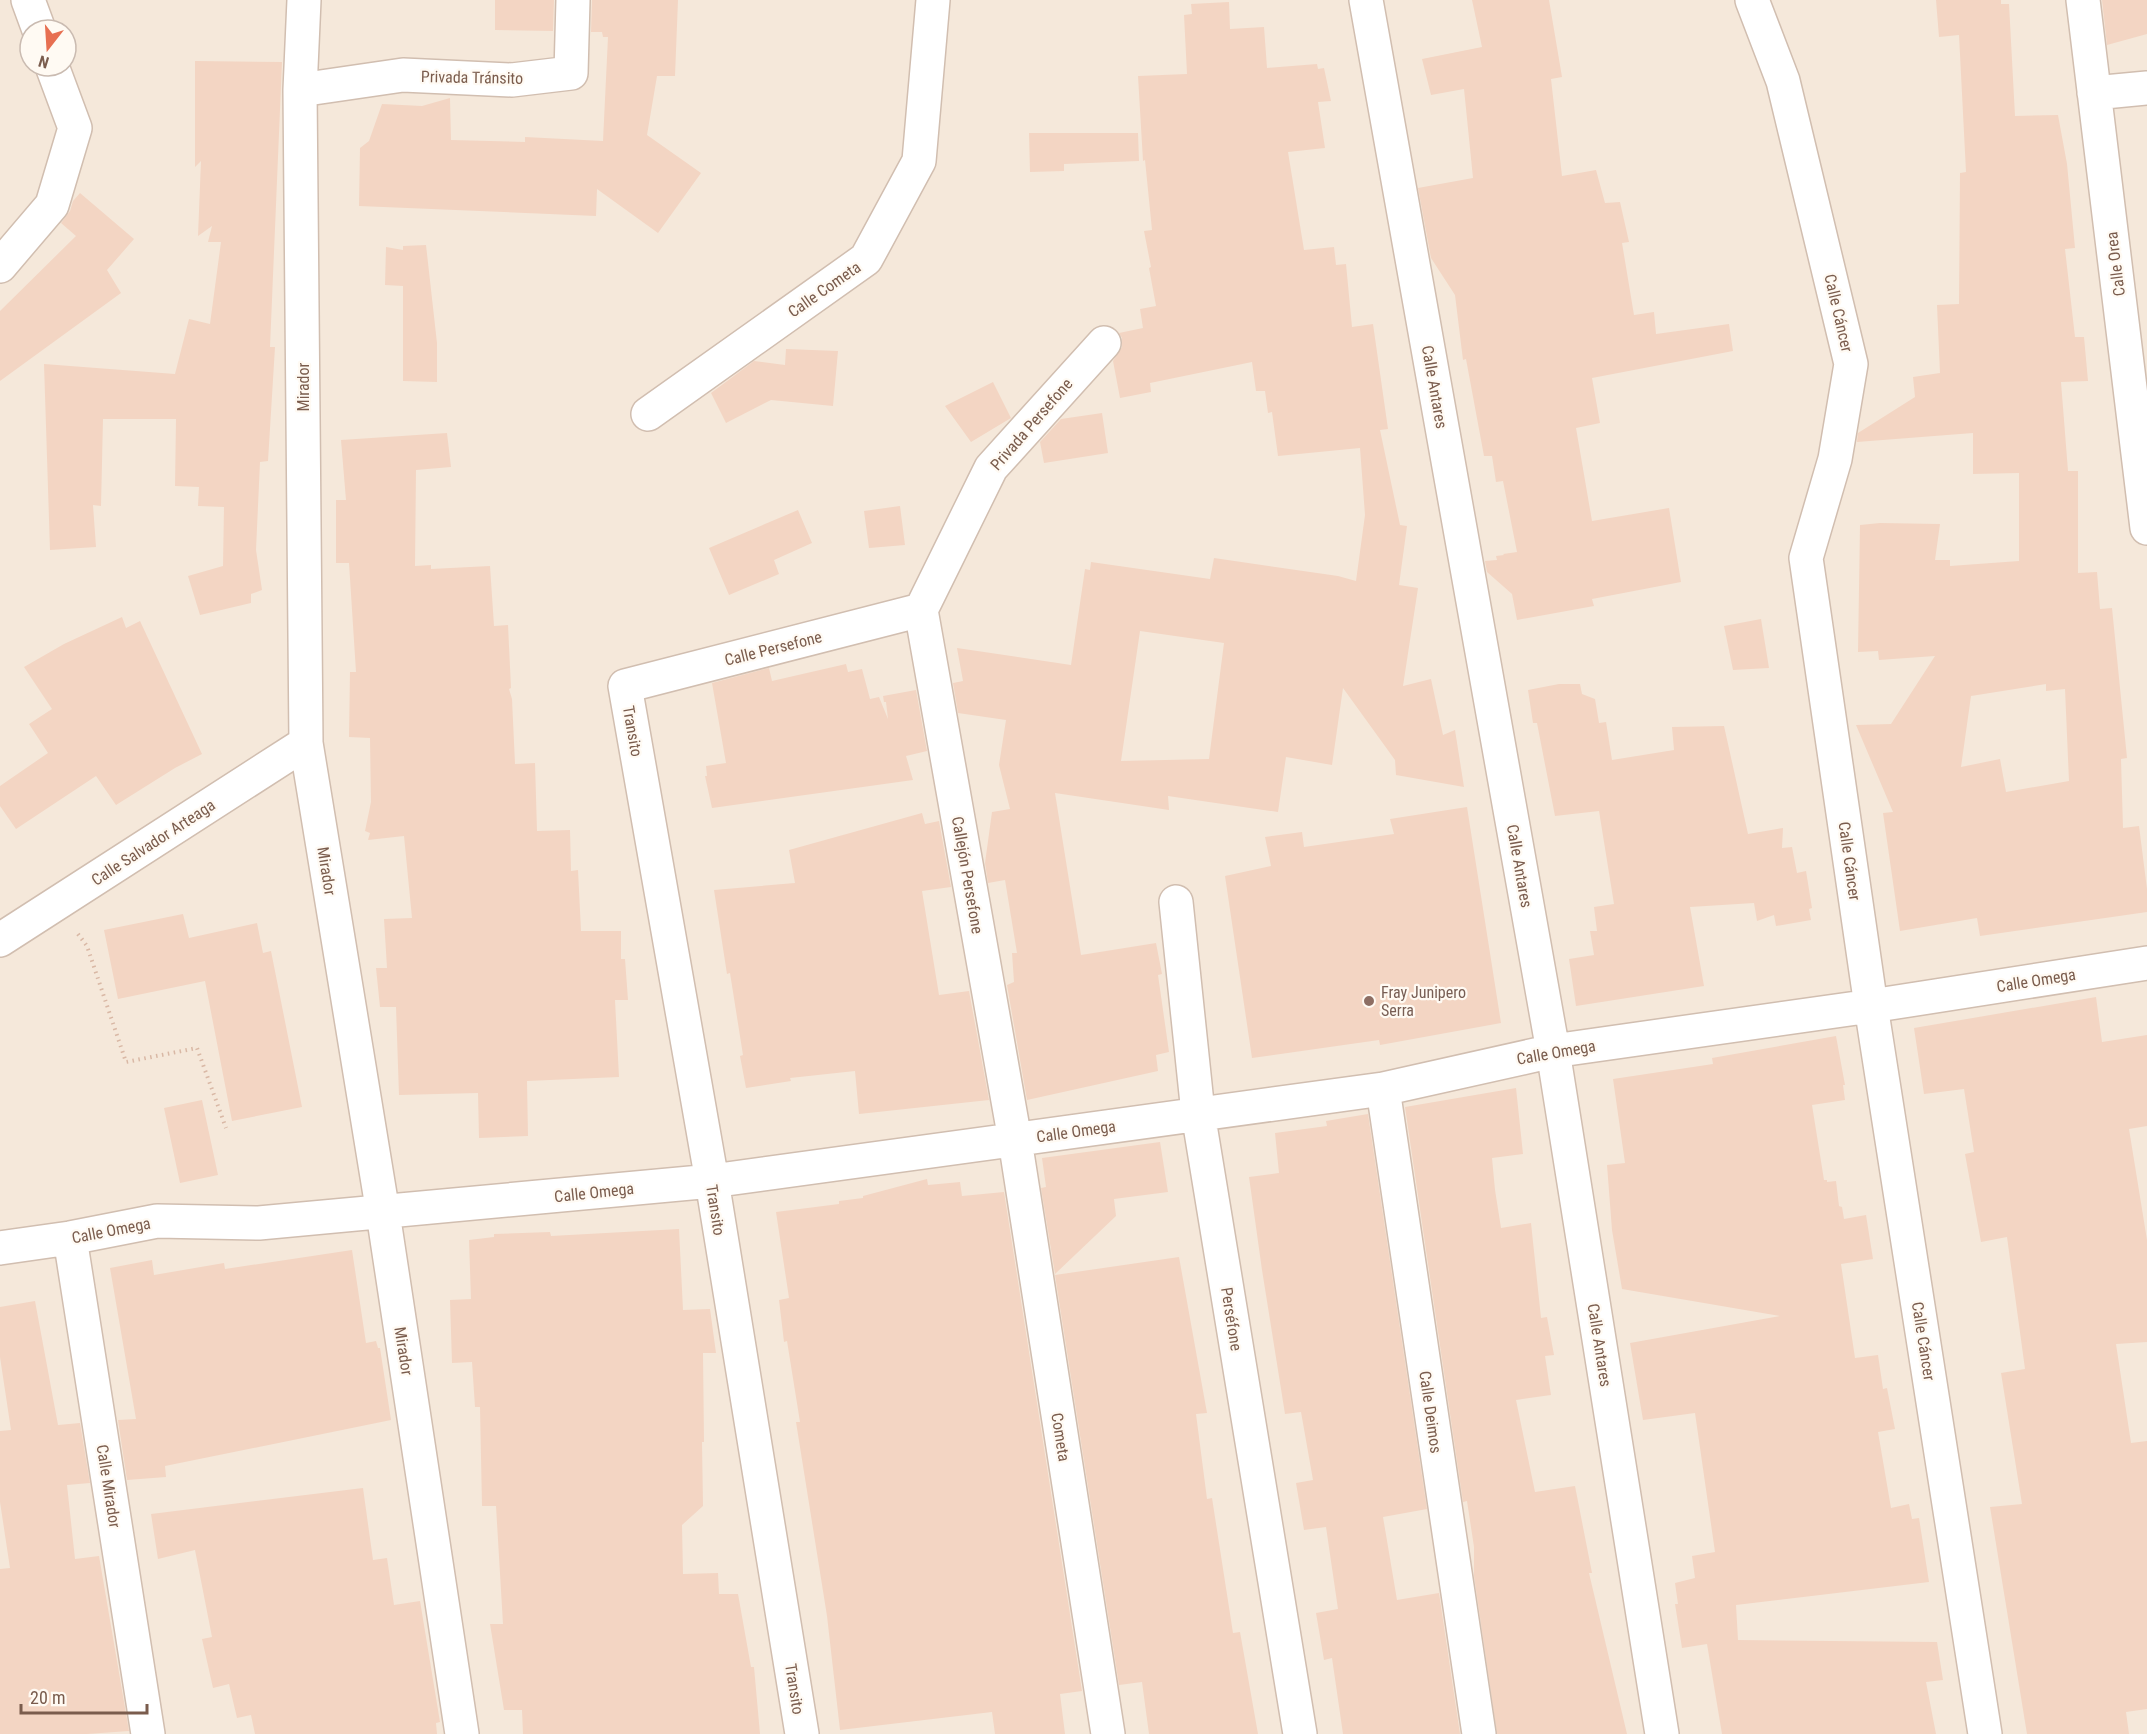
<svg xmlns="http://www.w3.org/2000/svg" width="2147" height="1734" viewBox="0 0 2147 1734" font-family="'Roboto Condensed',sans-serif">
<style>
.residential{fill:#f5e8da;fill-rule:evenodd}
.building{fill:#f3d5c3;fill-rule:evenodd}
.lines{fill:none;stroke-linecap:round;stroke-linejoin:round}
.minor-casing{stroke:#d1beb0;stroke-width:36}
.path{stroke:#d9b8a5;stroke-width:4;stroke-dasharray:1.5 4.5;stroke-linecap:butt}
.minor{stroke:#fff;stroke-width:33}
.education-dot{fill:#8d6e63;stroke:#fffaf3;stroke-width:2}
.labels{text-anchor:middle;stroke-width:4.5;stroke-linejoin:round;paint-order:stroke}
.street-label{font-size:16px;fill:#7a5c4d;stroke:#fffaf3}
.education-label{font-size:16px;fill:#785e54;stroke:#fffaf3;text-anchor:start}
</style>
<rect width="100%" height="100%" fill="#fdf6ec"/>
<path class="residential" d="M0 0H2147V1734H0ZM30 30H66V66H30Z"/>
<path class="building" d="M495 0H554L553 31 495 30Z
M592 0H678L675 76H657L647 135 701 173 658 233 597 189 596 216 359 206 360 148 369 141 382 104 422 106 450 98 451 140 525 142V137L603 141 608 37H603L602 32H591Z
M1472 0H1549L1562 77 1551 79 1562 176 1596 170 1605 203 1620 202 1629 242 1622 243 1634 315 1654 312 1656 334 1729 324 1733 351 1592 378 1600 423 1576 428 1592 521 1669 508 1681 582 1592 599 1594 606 1517 620 1512 594 1487 572 1485 561 1497 560 1496 556 1504 555 1503 554 1517 552 1503 481 1496 482 1492 456H1484L1466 359 1463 360 1455 295 1431 258 1418 188 1473 178 1464 89 1431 95 1422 59 1482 47Z
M1936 0H2001V4H2009L2015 116 2058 115 2067 164 2075 248 2065 249 2075 337H2084L2088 381 2061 382 2068 471H2078V573L2097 572 2100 609 2112 608 2127 758 2121 759 2123 828 2139 826 2147 889V912L1980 936 1977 918 1900 931 1883 813 1893 812 1856 725 1891 724 1935 656 1879 660 1878 651 1858 652 1860 525 1880 523 1940 524 1935 560H1950V566L2019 561V473L1973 474V433L1857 442 1858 433 1915 397 1913 377 1940 373 1937 305 1959 304 1960 173 1966 172 1959 35 1939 37ZM2046 684V691L2065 689 2069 781 2006 792 2000 759 1961 767 1971 696Z
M2102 0H2147V34L2107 45Z
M1229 2 1230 29 1264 27 1267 68 1317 64 1318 69 1324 68 1331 101 1318 102 1325 148 1288 152 1304 250 1334 247 1336 265 1346 264 1352 327 1373 324 1388 429 1380 430 1400 525 1407 526 1399 585 1418 588 1403 686 1431 679 1443 735 1455 730 1464 787 1396 775 1395 760 1343 688 1332 765 1286 757 1278 812 1168 796 1169 810 1055 793 1081 955 1156 943 1162 974 1158 975 1169 1052 1156 1055 1158 1071 1027 1100 1007 985 1014 982 1012 953H1017L1005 880 988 883 985 863 992 812 1010 809 999 765 1006 720 958 713 953 683 963 681 957 648 1071 665 1085 569 1090 570 1091 562 1210 579 1214 558 1338 576 1356 581 1365 515 1360 448 1278 456 1272 412 1268 413 1265 391H1256L1252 362 1150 383 1151 392 1120 398 1113 361 1122 347V338L1119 333 1143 328 1140 309 1156 306 1149 268 1151 267 1144 231 1152 230 1145 160 1143 161 1138 76 1187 74 1184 15 1192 14 1191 4ZM1140 631 1224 643 1209 759 1121 761Z
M195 61 282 62 270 347H275L268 461 260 462 256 550 262 590 251 594V603L200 615 188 576 223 566 224 507 198 506 199 487 175 486 176 419H103L101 506 93 505 96 547 50 550 44 364 175 374 189 319 210 324 221 242H208L212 226 198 236 201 161 195 167Z
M1029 133H1138L1139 161 1064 164V171L1030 172Z
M80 193 134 239 107 270 121 293 0 381V311L76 236 61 223 70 211 73 201Z
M426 245 437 343V382L403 381V286L385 285 386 247 403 250V246Z
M786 349 838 351 833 406 771 400 726 423 711 393 754 361 785 365Z
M993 382 1011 418 971 442 945 406Z
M1102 413 1108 453 1044 463 1040 442 1061 419Z
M447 433 451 467 416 470 415 566 431 565V569L490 566 494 626 508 625 511 688 509 689 512 699 515 764 535 763 537 831 570 830 571 871 578 870 581 931H621V959H625L628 1000H615L619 1077 527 1081 528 1136 479 1138 478 1093 399 1095 396 1007H380L376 968H387L384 919 412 918 404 836 368 840 370 833 365 831 371 802 370 738 349 737 350 672H356L349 563H336V500H346L341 440Z
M900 506 905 545 869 548 864 511Z
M798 510 812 543 774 560 779 574 729 595 709 548Z
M122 617 126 628 140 621 202 754 175 768 116 805 96 776 16 829 0 806V786L48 753 29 724 52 709 24 667 64 644Z
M1761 619 1769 668 1733 670 1724 626Z
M846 664 848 672 862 669 870 699 879 697 888 719 886 702H884L883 696 916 690 927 751 906 756 913 780 712 808 705 776H707L706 766 726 763 712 683 769 668 772 681Z
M1559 684H1580L1582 694 1595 699 1599 723 1606 722 1612 760 1674 750 1672 727 1724 726 1748 834 1783 828 1782 848 1792 847 1797 873 1806 871 1812 908 1809 909 1811 920 1776 926 1774 915 1757 921 1754 903 1690 907 1704 986 1576 1006 1569 959 1594 955 1590 931H1597L1594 907 1614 904 1599 811 1555 816 1537 723H1533L1528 690Z
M1467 807 1501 1023 1380 1045 1379 1040 1252 1058 1225 876 1271 866 1265 837 1302 832 1304 847 1394 834 1390 819Z
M922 813 925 824 939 821 951 887 922 891 939 995 969 991 989 1100 859 1114 855 1071 790 1078 791 1081 746 1088 740 1056 743 1055 730 973 727 974 714 890 795 883 789 850Z
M183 914 189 938 257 923 263 953 271 951 302 1107 232 1121 205 981 118 999 104 930Z
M2096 997 2102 1042 2147 1035V1126L2129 1129 2147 1240V1342L2116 1344 2131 1443 2147 1441V1709L2126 1712 2129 1734H2027L1990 1507 2022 1504 2001 1373 2025 1369 2007 1237 1981 1242 1965 1154 1974 1152 1964 1089 1924 1094 1914 1028Z
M1836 1036 1845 1085H1843L1845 1100 1812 1105 1824 1180H1827V1182L1836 1181 1839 1206 1842 1207 1844 1219 1866 1215 1873 1259 1841 1264 1855 1358 1878 1355 1883 1389 1887 1388 1895 1429 1878 1432 1891 1508 1909 1504 1912 1519 1919 1518 1929 1582 1736 1605 1738 1640 1937 1642 1943 1680 1926 1682 1936 1734H1722L1707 1644 1682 1648 1675 1604H1678L1675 1583 1695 1578 1692 1556 1715 1552 1695 1413 1643 1420 1630 1343 1780 1316 1622 1289 1612 1230 1607 1165 1625 1163 1613 1079 1713 1064 1712 1058Z
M1516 1088 1523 1154 1492 1158 1495 1190 1501 1228 1531 1223 1541 1318 1547 1317 1554 1355 1545 1356 1551 1395 1516 1400 1535 1492 1575 1486 1592 1573H1589L1627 1734H1497L1474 1576V1547L1467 1501 1463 1502 1405 1107Z
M202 1100 218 1175 180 1183 164 1108Z
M1368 1114 1427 1509 1383 1517 1397 1600 1439 1593 1460 1734H1343L1332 1658 1324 1660 1316 1613 1338 1609 1326 1527 1304 1530 1296 1483 1313 1480 1301 1412 1285 1414 1262 1270 1249 1177 1279 1173 1275 1133 1327 1126 1326 1121Z
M1160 1142 1168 1192 1114 1199 1116 1216 1055 1274 1041 1188 1046 1187 1042 1158Z
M927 1179 928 1185 960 1182 962 1196 1004 1192 1082 1691 1060 1694 1065 1734H995L992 1712 840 1730 827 1616 796 1422H800L787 1341 784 1342 779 1300 789 1298 776 1212 839 1204V1201L863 1198V1196Z
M679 1229 683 1310 710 1309 716 1353H703L704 1442H702L703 1506 682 1525 683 1574 718 1573 719 1594H738L751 1667H754L760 1734H523L522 1710H504L490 1624H503L496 1506H482L480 1407H475L472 1362 452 1363 450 1300 471 1299 469 1240 494 1237V1234L550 1232 551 1236Z
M352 1250 366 1343 376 1341 378 1348H380L391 1420 165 1466 166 1477 127 1480 118 1420 136 1419 110 1268 152 1260 154 1275 224 1263 225 1269Z
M1179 1257 1207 1413 1196 1414 1207 1499 1212 1498 1233 1633 1240 1632 1258 1734H1149L1142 1682 1119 1685 1055 1275Z
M35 1301 58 1425 80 1423 90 1483 67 1485 75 1559 99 1556 129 1731 87 1734H0V1569L10 1568 0 1502V1431L11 1430 0 1357V1307Z
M363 1488 373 1560 387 1558 394 1605 420 1601 440 1722 436 1723 437 1734H255L251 1715 237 1718 229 1684 213 1688 202 1639 212 1637 195 1550 158 1559 151 1514Z"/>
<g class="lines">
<defs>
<path id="minor" d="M28 0 39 30
M304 0 300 90 306 743 383 1213 462 1734
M1366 0 1553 1051 1662 1734
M1752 0 1783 81 1851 364 1835 459 1806 558 1871 1006 1985 1734
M2083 0 2147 528
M300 90 403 75 512 80 571 73 573 0
M2094 93 2147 88
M0 266 52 205 75 128 52 66
M648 414 866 259 919 161 933 0
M921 610 1015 1140 1108 1734
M921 610 991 468 1104 343
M1176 902 1198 1113 1300 1734
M0 940 306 743
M1383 1089 1479 1734
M70 1238 148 1734
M0 1248 70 1238 157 1221 259 1223 712 1181 1383 1089 1553 1051 1871 1006 2147 963
M802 1734 712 1181 625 686 921 610"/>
</defs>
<use href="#minor" class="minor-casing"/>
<path class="path" d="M78 934 87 946 126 1062 197 1048 226 1128"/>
<use href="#minor" class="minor"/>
</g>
<circle class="education-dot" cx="1369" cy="1001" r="6"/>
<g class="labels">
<g class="street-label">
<text transform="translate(472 77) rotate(1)" y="6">Privada Tránsito</text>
<text transform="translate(2115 264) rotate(-97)" y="6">Calle Orea</text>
<text transform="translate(824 289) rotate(-35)" y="6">Calle Cometa</text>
<text transform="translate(1839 313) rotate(77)" y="6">Calle Cáncer</text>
<text transform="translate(303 387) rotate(-90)" y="6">Mirador</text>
<text transform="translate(1435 387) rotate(80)" y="6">Calle Antares</text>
<text transform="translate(1031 424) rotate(-49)" y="6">Privada Persefone</text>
<text transform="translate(773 648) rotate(-14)" y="6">Calle Persefone</text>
<text transform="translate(633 731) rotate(80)" y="6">Transito</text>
<text transform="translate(153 842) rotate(-33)" y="6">Calle Salvador Arteaga</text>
<text transform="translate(1850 861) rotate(82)" y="6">Calle Cáncer</text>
<text transform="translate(1520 866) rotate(80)" y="6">Calle Antares</text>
<text transform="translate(327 871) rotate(81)" y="6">Mirador</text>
<text transform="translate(968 875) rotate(80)" y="6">Callejón Persefone</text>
<text transform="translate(2036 980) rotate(-9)" y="6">Calle Omega</text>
<text transform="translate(1556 1052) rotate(-10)" y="6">Calle Omega</text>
<text transform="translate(1076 1131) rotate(-8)" y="6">Calle Omega</text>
<text transform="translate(594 1192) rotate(-6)" y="6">Calle Omega</text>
<text transform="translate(716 1210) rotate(81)" y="6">Transito</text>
<text transform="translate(111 1230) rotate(-11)" y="6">Calle Omega</text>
<text transform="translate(1232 1319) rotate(81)" y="6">Perséfone</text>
<text transform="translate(1924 1341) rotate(81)" y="6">Calle Cáncer</text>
<text transform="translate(1600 1345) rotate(81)" y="6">Calle Antares</text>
<text transform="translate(404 1351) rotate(81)" y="6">Mirador</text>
<text transform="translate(1431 1412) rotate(82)" y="6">Calle Deimos</text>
<text transform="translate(1061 1437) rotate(81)" y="6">Cometa</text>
<text transform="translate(109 1486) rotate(81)" y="6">Calle Mirador</text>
<text transform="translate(795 1689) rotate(81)" y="6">Transito</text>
</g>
<g class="education-label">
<text x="1381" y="998">Fray Junipero<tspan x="1381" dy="18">Serra</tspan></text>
</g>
</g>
<g transform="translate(48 48) rotate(197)"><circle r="28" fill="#fffaf3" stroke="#cabbb1" stroke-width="1.5"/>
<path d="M0-4.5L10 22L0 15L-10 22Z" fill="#e76f51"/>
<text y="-9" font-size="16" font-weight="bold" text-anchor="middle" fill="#7a5c4d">N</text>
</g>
<path d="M21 1704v9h126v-9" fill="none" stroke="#7a5c4d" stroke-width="3"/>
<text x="30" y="1704" font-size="18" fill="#7a5c4d" stroke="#fffaf3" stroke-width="4.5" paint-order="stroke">20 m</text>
</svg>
